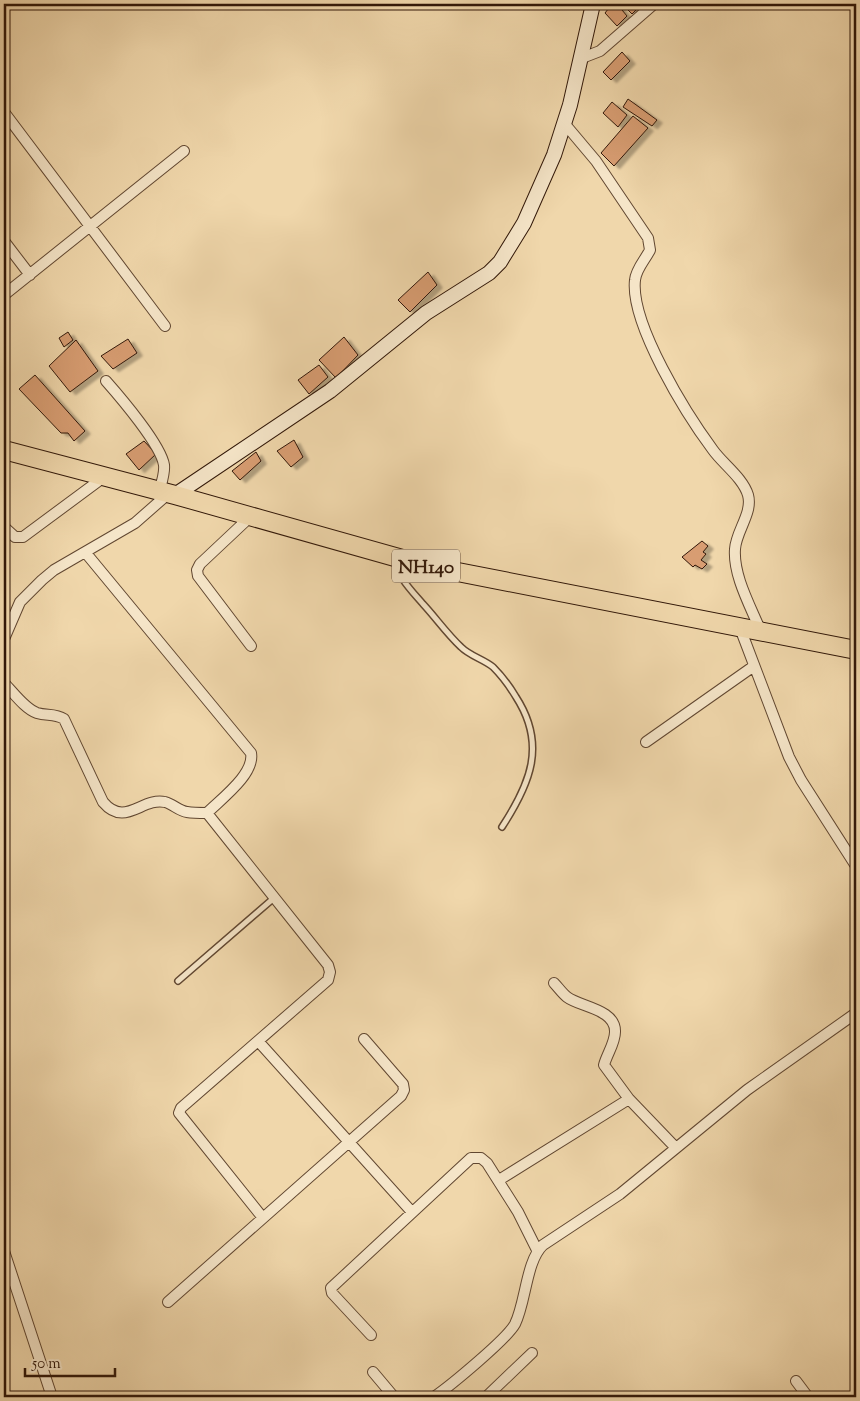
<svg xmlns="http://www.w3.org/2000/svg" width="860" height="1401" viewBox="0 0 860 1401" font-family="'Sorts Mill Goudy',serif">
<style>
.building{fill:#d89d72;stroke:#311708;filter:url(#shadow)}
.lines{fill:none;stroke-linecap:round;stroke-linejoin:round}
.lane-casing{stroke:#614731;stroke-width:8}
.street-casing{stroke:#614731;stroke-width:12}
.secondary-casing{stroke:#311708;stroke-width:16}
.highway-casing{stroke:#311708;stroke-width:20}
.lane{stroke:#f5e5c8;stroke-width:5}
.street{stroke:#f5e5c8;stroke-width:10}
.secondary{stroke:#f5e5c8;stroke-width:14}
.highway{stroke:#f0d7ab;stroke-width:18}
.labels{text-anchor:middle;stroke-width:4;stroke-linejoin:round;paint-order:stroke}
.shield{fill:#f5e5c8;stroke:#6c5542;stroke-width:1}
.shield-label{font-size:19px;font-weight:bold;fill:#311708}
</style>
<defs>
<filter id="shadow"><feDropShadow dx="5.5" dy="3" stdDeviation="1" flood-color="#0004"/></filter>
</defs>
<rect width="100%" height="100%" fill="#f0d7ab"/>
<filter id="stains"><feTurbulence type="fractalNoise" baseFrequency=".004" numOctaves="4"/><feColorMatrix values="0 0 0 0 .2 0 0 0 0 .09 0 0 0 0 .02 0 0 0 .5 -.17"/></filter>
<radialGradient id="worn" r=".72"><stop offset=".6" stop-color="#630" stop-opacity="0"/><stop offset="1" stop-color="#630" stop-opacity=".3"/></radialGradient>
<path class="building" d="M612 4H617L627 16 617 26 605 13Z
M622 4H636L639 7 632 14Z
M622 52 630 61 611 80 603 72Z
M628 99 657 120 652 126 623 107Z
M612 102 627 115 618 127 603 113Z
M633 116 648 128 614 166 601 153Z
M428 272 437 285 410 312 398 300Z
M68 332 73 340 64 347 59 338Z
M344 337 358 355 336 378 319 360Z
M128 339 137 353 113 369 101 356Z
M76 340 98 371 70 392 49 366Z
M319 365 328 377 309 394 298 380Z
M35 375 85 431 74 441 68 433H61L19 389Z
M294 440 303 457 291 467 277 451Z
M144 441 156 454 139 470 126 454Z
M256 452 261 461 240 480 232 471Z
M702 541 708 546 703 552 706 554 701 560 707 564 702 569 695 565 693 567 682 557Z"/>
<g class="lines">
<defs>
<path id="lane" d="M395 560C398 578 412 591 423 604 436 618 447 634 461 647 470 656 483 659 493 667 502 676 510 687 516 697 547 745 530 784 502 827
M178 981 274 898"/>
<path id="street" d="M582 58 600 51 654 4
M4 112 165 326
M564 123 596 161 648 238 650 250C645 260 636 269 635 280 630 324 687 415 713 450 723 464 743 478 748 495 753 513 736 531 735 549 733 576 751 607 761 632
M4 241 30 275
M4 295 184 151
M106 381C121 398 161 445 164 465 165 474 161 484 159 492
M250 517 200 564 197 570 198 576 251 646
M4 527 15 537H23L104 477
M85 552 251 753C255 774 221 799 207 813L328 965 330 972 328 980 181 1108 179 1113 263 1218
M740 628 789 757 801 780 856 866
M4 639 20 602 42 580 54 570 135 523 168 494
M4 683C13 692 25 709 37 713 47 716 55 713 64 719L103 802C125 828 142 797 165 802 173 804 179 811 187 812 193 813 201 813 207 813
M646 742 754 666
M554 983C558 987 562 993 567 997 580 1007 616 1009 615 1032 615 1043 607 1054 604 1065L629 1099
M258 1041 411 1211
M499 1180 629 1099 676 1148
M4 1251 52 1397
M168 1302 401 1096 404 1090 403 1084 364 1039
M371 1335 332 1293 331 1288 471 1158H481L487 1163 518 1212 537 1250
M373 1372 394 1397
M796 1381 808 1397
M434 1397C450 1386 507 1339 515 1324 526 1302 526 1261 543 1245L620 1194 747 1090 856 1013
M486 1397 532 1353"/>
<path id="secondary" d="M175 495 330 391 426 313 489 273 500 262 524 223 554 155 570 105 593 4"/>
<path id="highway" d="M4 450 175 495 427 566 856 650"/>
</defs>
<use href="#lane" class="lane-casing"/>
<use href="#street" class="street-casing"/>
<use href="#secondary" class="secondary-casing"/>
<use href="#highway" class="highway-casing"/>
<use href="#lane" class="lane"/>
<use href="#street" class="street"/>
<use href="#secondary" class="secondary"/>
<use href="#highway" class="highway"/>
</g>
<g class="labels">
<rect class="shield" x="392" y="549.5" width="68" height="33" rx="4"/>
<g class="shield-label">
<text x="426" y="573">NH140</text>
</g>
</g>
<rect width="860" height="1401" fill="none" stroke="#f0d7ab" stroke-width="20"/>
<rect x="5" y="5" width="850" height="1391" fill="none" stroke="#311708" stroke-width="2.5"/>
<rect x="10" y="10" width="840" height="1381" fill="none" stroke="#311708"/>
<path d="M25 1368v8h90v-8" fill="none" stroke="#311708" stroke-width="2.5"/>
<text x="32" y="1368" font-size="15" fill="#311708" stroke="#f5e5c8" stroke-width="4" paint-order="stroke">50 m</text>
<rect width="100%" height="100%" filter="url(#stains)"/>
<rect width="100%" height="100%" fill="url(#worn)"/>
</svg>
